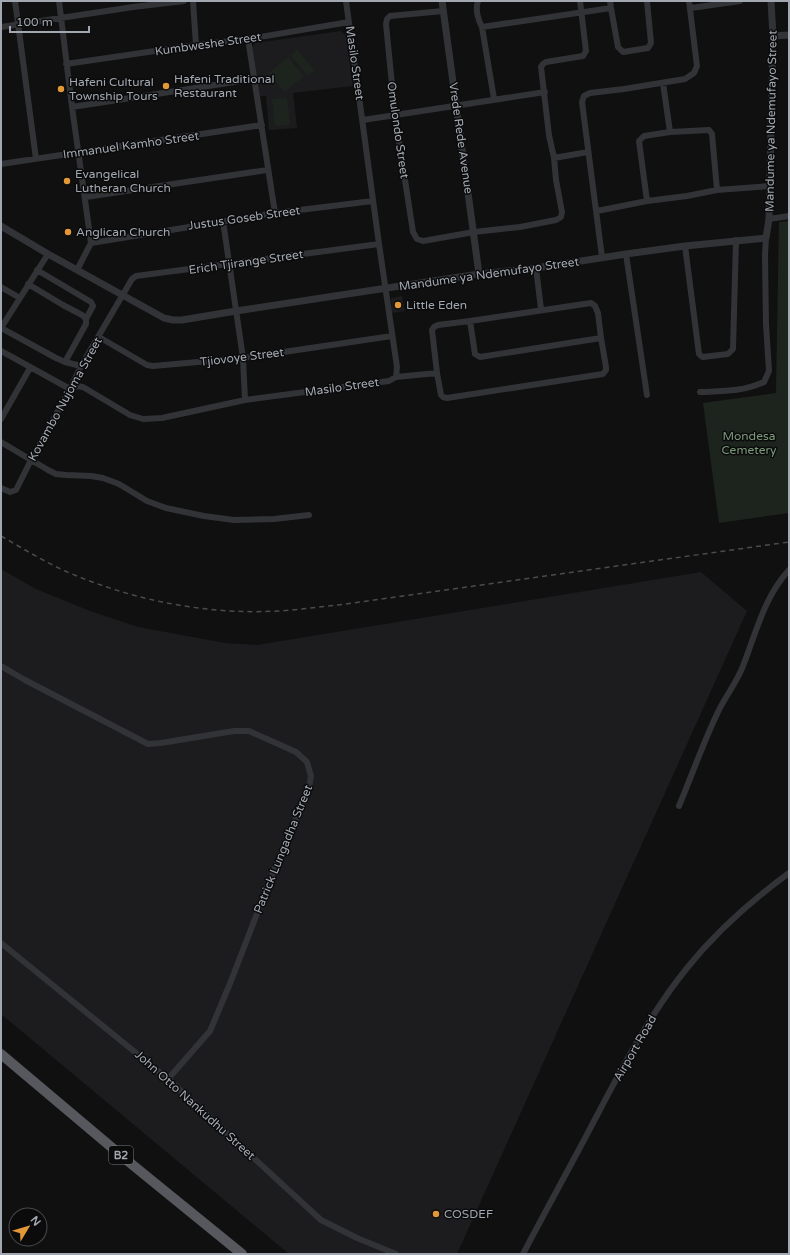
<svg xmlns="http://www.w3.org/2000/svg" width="790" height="1255" viewBox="0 0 790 1255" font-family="'Varela Round',sans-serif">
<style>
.built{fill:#1c1c1e}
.green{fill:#1d241d}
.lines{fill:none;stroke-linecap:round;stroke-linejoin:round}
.minor{stroke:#313336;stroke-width:6}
.tertiary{stroke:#313336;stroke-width:7}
.trunk{stroke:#56585e;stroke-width:10}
.rail{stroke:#494b4f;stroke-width:1.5;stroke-dasharray:5 4;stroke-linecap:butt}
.poi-dot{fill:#e29837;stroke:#0b0b0c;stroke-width:1.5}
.labels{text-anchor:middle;stroke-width:3;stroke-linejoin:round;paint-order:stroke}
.shield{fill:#0b0b0c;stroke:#757980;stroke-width:1}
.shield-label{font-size:11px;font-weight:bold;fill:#a2a8b1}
.street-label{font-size:12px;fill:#a2a8b1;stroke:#0b0b0c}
.poi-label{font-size:12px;fill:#a2a8b1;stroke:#0b0b0c;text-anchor:start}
.park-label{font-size:12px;fill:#7c9b7b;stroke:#0b0b0c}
</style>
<rect width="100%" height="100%" fill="#101011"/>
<path class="built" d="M341 31 346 35 353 86 293 93 297 128 269 130 266 96H259L251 48 255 43Z
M402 296 405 311 392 313 391 298Z
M1 569 36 589 90 611 138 627 225 643 257 645 701 572 747 611 457 1254H289L1 1014Z"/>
<path class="green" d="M297 50 315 70 308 76 291 56Z
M288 57 304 76 284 92 269 73Z
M287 98 290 125 275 126 272 99Z
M789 221V513L719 523 703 403 776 393 779 222Z"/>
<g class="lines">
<path class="minor" d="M15 1 36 159
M59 1 72 107 91 243 77 270
M193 1 196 45
M478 1C475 9 478 20 482 27L494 99
M610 1 611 8 618 47 623 52 648 48 651 43 647 1
M691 8 740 1
M443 11 390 16 387 19 386 24 395 115 413 232 417 239 423 241 474 232 520 227 556 220 561 217 562 212 556 180 554 158 549 135 541 67 543 64 546 62 583 56 586 51 580 1
M1 27 133 7 184 1
M482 27 611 8
M248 39 275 213
M66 64 196 45 248 39 349 22
M663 83 670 132
M72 107 254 79
M363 120 545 92
M554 158 588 152
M1 164 262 125
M86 197 267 170
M647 201 639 141 644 136 670 132 709 130 712 134 717 190
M597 211 647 201 687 196 717 190 769 186
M769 219 789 216
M223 221 243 358 245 400
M91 243 275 213 373 201
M685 246 699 354 701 356 703 357 728 354 733 349 736 240
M626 254 647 395
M602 257 582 102 584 96 590 93 624 89 685 79 694 73 697 66 689 1
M536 268 541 309
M37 270 91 302 93 306 86 319
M28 284 63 305 82 315 86 319V324L65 362
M1 287 20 298
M591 303 595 306 598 313 601 338 606 367V370L603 374 447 398 443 397 441 395 437 373 432 330 434 327 438 325 470 321Z
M470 321 475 354 480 357 601 338
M1 328 56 358 65 362 81 366
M1 328 48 254
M99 337 147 365 153 366 243 358 392 336
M1 351 70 389 77 386 83 387 130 415 143 419 162 418 245 400 389 381 396 377 397 367 379 244 346 1
M396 377 437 373
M700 392C724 391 741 392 764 382L769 371 766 324 765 255 766 238
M1 419 30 368
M1 442 48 470 56 474 66 475 91 476 103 478 119 484 147 501 166 508 204 516 234 520 274 519 309 515
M1 488 10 492 16 490 31 460 70 389 81 366 132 279 136 276 379 244
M1 666 25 680 148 744 161 743 234 731H249L296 752 307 762 311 776 309 788 270 880 229 986 210 1031 168 1079
M679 806C692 775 703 743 718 712 725 697 737 682 743 666 756 633 764 597 789 570
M1 943 168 1079 321 1220 357 1238 396 1254
M523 1254C546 1210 570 1167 593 1123 621 1070 649 1015 687 968 716 932 752 900 789 873"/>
<path class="tertiary" d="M442 1 479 274
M773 36 789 35
M1 226 48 254 164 318 173 320H182L236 311 479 274 536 268 626 254 685 246 766 238 769 219 773 36 771 1"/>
<path class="trunk" d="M1 1054 129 1162 242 1254"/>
<path class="rail" d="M1 536C22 548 43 561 65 571 131 600 206 615 278 611 298 610 318 607 338 605L789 542"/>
</g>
<g class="poi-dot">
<circle cx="166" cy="86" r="4"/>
<circle cx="61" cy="89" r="4"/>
<circle cx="67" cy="181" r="4"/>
<circle cx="68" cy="232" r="4"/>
<circle cx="398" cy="305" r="4"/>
<circle cx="436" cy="1214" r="4"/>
</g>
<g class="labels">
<rect class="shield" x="109" y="1146" width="24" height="18" rx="3"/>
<g class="shield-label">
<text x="121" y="1159">B2</text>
</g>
<g class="street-label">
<text transform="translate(208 44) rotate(-8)" y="4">Kumbweshe Street</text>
<text transform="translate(355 63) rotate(82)" y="4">Masilo Street</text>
<text transform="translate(771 121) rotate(-89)" y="4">Mandume ya Ndemufayo Street</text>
<text transform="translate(398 130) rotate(82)" y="4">Omulondo Street</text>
<text transform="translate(461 138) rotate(82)" y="4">Vrede Rede Avenue</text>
<text transform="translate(131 145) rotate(-8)" y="4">Immanuel Kamho Street</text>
<text transform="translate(244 218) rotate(-8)" y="4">Justus Goseb Street</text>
<text transform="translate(246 262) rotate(-8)" y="4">Erich Tjirange Street</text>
<text transform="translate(489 274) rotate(-8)" y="4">Mandume ya Ndemufayo Street</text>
<text transform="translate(242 357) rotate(-7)" y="4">Tjiovoye Street</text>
<text transform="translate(342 387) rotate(-8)" y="4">Masilo Street</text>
<text transform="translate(65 399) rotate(-61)" y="4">Kovambo Nujoma Street</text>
<text transform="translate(283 849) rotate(-68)" y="4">Patrick Lungadha Street</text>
<text transform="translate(635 1048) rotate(-60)" y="4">Airport Road</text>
<text transform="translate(195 1105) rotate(42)" y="4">John Otto Nankudhu Street</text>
</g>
<g class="poi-label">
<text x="174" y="83">Hafeni Traditional<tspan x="174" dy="14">Restaurant</tspan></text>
<text x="69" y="86">Hafeni Cultural<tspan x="69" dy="14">Township Tours</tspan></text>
<text x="75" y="178">Evangelical<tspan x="75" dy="14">Lutheran Church</tspan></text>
<text x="76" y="236">Anglican Church</text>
<text x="406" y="309">Little Eden</text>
<text x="444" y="1218">COSDEF</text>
</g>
<g class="park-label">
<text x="749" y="440">Mondesa<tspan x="749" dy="14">Cemetery</tspan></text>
</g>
</g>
<rect width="790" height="1255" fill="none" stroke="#a2a8b1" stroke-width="4"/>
<g transform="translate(28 1227) rotate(52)"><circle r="19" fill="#0b0b0c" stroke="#474a4e"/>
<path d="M0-3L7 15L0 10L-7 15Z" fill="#e29837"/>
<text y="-6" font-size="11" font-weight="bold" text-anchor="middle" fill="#a2a8b1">N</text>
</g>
<path d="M10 26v6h79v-6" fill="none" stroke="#a2a8b1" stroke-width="2"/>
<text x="16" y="26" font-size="12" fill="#a2a8b1" stroke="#0b0b0c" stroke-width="3" paint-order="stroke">100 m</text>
</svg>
